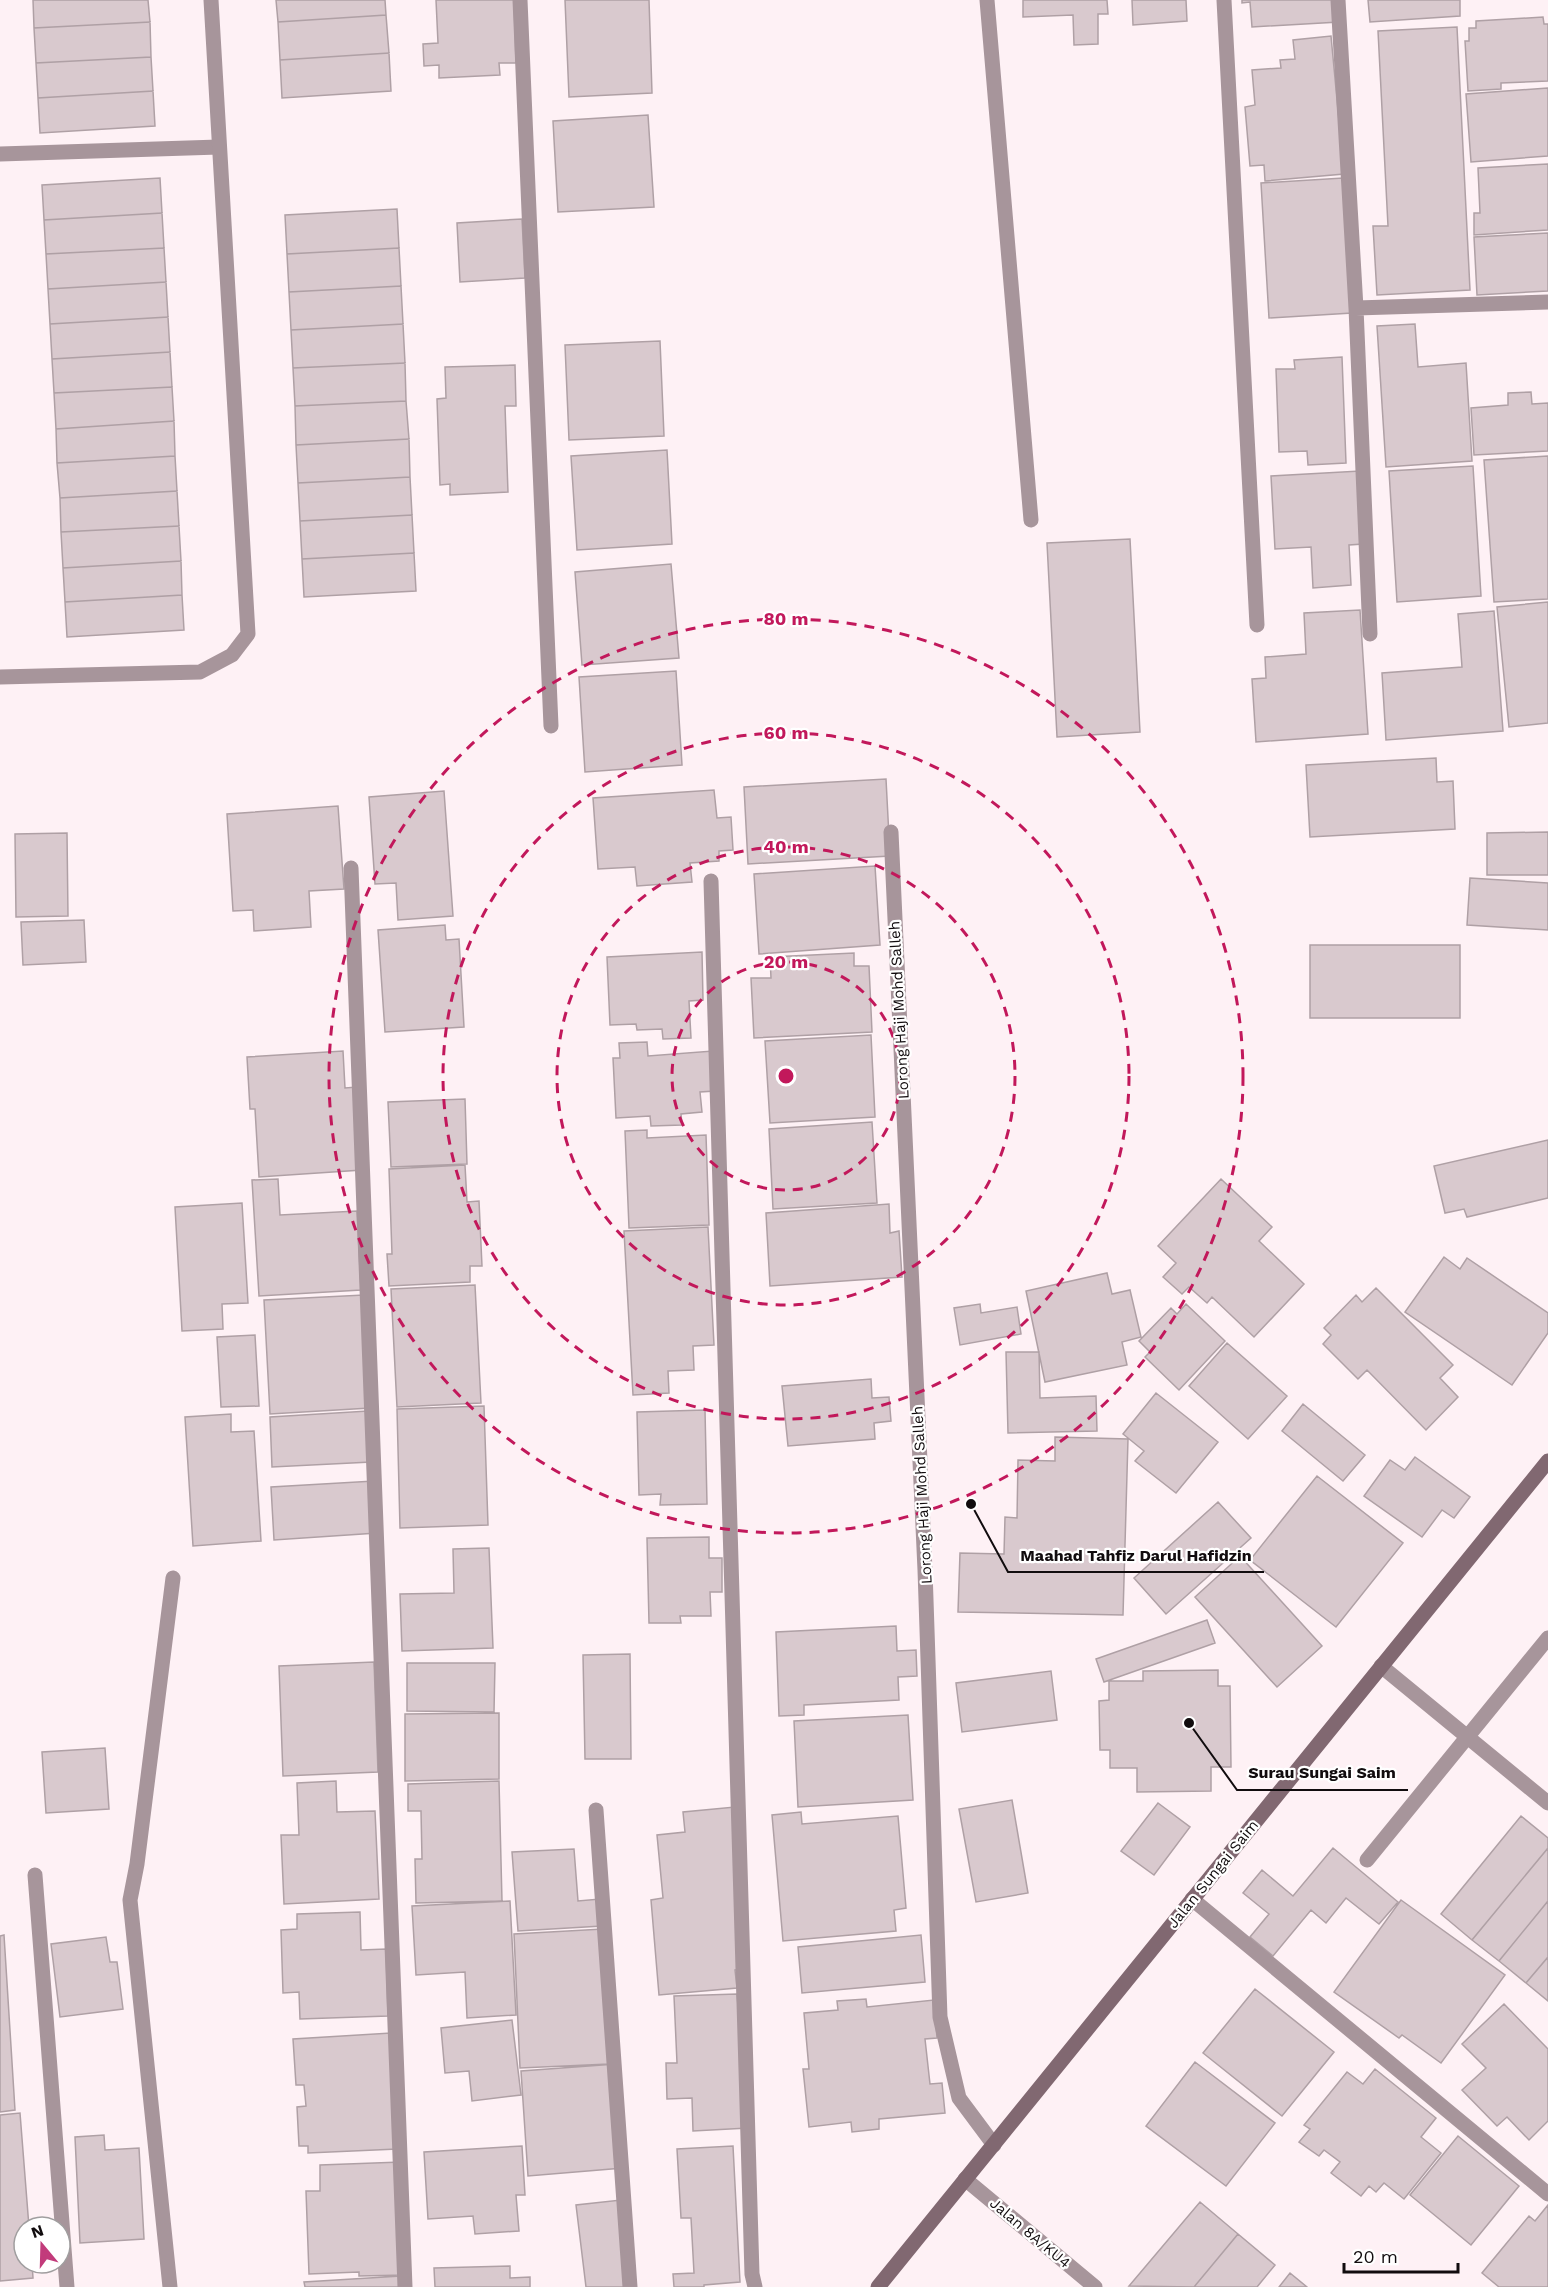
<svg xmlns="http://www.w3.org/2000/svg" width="1548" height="2287" viewBox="0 0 1548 2287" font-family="'Work Sans',sans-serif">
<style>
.building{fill:#d9c9ce;stroke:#afa0a5;stroke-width:1.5}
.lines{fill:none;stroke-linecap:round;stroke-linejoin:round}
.lane{stroke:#a7959b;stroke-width:15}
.street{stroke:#a7959b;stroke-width:15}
.secondary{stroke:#816871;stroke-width:15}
.ring{fill:none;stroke:#c2185b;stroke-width:3;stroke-dasharray:10 8}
.labels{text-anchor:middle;stroke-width:4.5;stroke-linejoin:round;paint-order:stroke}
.street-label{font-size:15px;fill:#110c0e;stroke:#fff}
.centre{fill:#c2185b;stroke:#fff;stroke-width:3}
.ring-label{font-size:18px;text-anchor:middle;font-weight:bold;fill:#c2185b;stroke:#fff;stroke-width:4.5;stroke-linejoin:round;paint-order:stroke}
.leader{fill:none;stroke:#110c0e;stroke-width:2}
.callout-dot{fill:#110c0e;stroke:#fff;stroke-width:2}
.callout-label{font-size:16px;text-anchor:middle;font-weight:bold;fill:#110c0e;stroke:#fff;stroke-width:4.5;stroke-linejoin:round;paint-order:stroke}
</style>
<rect width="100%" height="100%" fill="#fef1f5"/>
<path class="building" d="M33 0H148L150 22 34 28Z
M276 0H385L386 15 278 22Z
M436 0H514L516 63H499L500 75 439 78V65L424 66 423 44 438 43Z
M565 0H649L652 93 569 97Z
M1023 0H1107L1108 14H1098V44L1074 45 1073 15 1023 17Z
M1132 0H1186L1187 21 1133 25Z
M1242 0H1338L1339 22 1252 27 1250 2 1242 3Z
M1368 0H1460V16L1370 22Z
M386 15 389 53 280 60 278 22Z
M1543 17 1544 24H1548V81L1501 83V89L1468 91 1465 41H1469V28H1476V21Z
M150 22 151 57 36 63 34 28Z
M1457 27 1470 290 1377 295 1373 226H1388L1378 31Z
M1331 36 1344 174 1265 181 1264 165 1250 166 1245 107 1255 105 1252 70 1281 68 1280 60 1295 59 1293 40Z
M389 53 391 91 282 98 280 60Z
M151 57 153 91 38 98 36 63Z
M1548 88V156L1471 162 1466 94Z
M153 91 155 126 40 133 38 98Z
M648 115 654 207 558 212 553 121Z
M1548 164V230L1474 235V213H1480L1478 168Z
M160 178 162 213 44 220 42 185Z
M1343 178 1352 313 1269 318 1261 183Z
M397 209 399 248 287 254 285 215Z
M162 213 164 248 46 254 44 220Z
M522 219 525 278 460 282 457 223Z
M1548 233V291L1477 295 1474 237Z
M164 248 166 282 48 289 46 254Z
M399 248 401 286 289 292 287 254Z
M166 282 168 317 50 324 48 289Z
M401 286 403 324 291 330 289 292Z
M168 317 170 352 52 359 50 324Z
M403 324 405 363 293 368 291 330Z
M1415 324 1418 367 1466 363 1472 461 1386 467 1377 326Z
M660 341 664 436 569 440 565 345Z
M170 352 172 387 54 393 52 359Z
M1342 357 1346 463 1308 465 1307 451 1279 452 1276 369H1295L1294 360Z
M405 363 406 401 295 406 293 368Z
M515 365 516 406H505L508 492 450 495V484L440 485 437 399 446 398 445 367Z
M172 387 174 421 56 429 54 393Z
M1531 392 1532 404 1548 403V451L1474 455 1471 408 1508 405V393Z
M406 401 409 439 296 445 295 406Z
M174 421 175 456 57 463 56 429Z
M409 439 410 477 298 483 296 445Z
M667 450 672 544 577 550 571 456Z
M175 456 177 491 60 498 57 463Z
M1548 456V599L1494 602 1484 460Z
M1473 466 1481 596 1397 602 1389 471Z
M1360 471 1363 544 1349 545 1351 585 1313 588 1311 547 1275 549 1271 476Z
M410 477 412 515 300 521 298 483Z
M177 491 179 526 61 532 60 498Z
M412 515 414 553 302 559 300 521Z
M179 526 181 561 63 568 61 532Z
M1130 539 1140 732 1057 737 1047 543Z
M414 553 416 591 304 597 302 559Z
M181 561 182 595 65 602 63 568Z
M671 564 679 658 582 665 575 572Z
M182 595 184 630 67 637 65 602Z
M1548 602V723L1509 727 1497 607Z
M1360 610 1368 734 1256 742 1252 679 1266 678 1265 657 1306 654 1304 613Z
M1494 611 1503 731 1386 740 1382 673 1462 667 1458 614Z
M676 671 682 765 585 772 579 677Z
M1436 758 1437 782 1453 781 1455 829 1310 837 1306 765Z
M886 779 890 856 748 864 744 787Z
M714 790 717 818 731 817 733 850 719 851V861L690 863 692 882 637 886 635 867 598 869 593 798Z
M444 791 453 916 398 920 396 883 375 884 369 797Z
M338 806 344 889 309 891 311 927 254 931 253 910 233 911 227 814Z
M1548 832V875H1487V833Z
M67 833 68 916 16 917 15 834Z
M875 866 880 945 759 954 754 874Z
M1470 878 1548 883V930L1467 925Z
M84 920 86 962 23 965 21 922Z
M445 925 446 940 459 939 464 1027 385 1032 378 930Z
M1310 945H1460V1018H1310Z
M702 952 703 1000 689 1001 691 1038 663 1039 662 1029 637 1030 636 1024 610 1025 607 957Z
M854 953V966H869L872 1032 754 1038 751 978H771L770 957Z
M871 1035 875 1117 770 1123 765 1041Z
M647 1042 648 1056 713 1051 715 1091 700 1092 702 1112 681 1114 682 1125 651 1126 650 1116 616 1118 613 1058H620L619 1043Z
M343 1051 345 1088 357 1087 362 1170 259 1177 255 1109H250L247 1057Z
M465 1099 467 1164 391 1167 388 1102Z
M872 1122 877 1203 773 1209 769 1129Z
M647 1130V1138L706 1135 709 1225 629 1228 625 1131Z
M1548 1140V1198L1467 1217 1464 1209 1445 1213 1434 1166Z
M465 1165 467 1202 479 1201 482 1266H470V1282L389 1286 387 1254H392L389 1169Z
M278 1179 280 1215 357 1211 361 1290 259 1296 252 1180Z
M1221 1179 1272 1227 1259 1241 1304 1284 1254 1337 1212 1297 1207 1303 1189 1287 1182 1294 1163 1277 1176 1263 1158 1246Z
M242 1203 248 1303 222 1304 223 1329 182 1331 175 1207Z
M889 1204 890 1233 899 1231 902 1277 770 1286 766 1213Z
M708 1227 714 1345 693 1346 694 1370 668 1371 669 1393 633 1395 624 1231Z
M1444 1257 1460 1269 1467 1258 1548 1313V1333L1512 1385 1405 1312Z
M1107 1273 1112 1294 1130 1290 1141 1337 1122 1342 1127 1365 1045 1382 1026 1291Z
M475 1285 481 1403 397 1407 391 1289Z
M1376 1288 1453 1365 1440 1378 1458 1397 1426 1430 1367 1370 1358 1379 1323 1344 1331 1335 1324 1328 1356 1295 1362 1302Z
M364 1295 370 1408 270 1414 264 1300Z
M980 1304 981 1313 1017 1307 1021 1334 960 1345 954 1308Z
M1186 1304 1225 1341 1179 1390 1145 1357 1150 1352 1139 1341 1171 1308 1177 1314Z
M255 1335 259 1406 221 1407 217 1337Z
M1227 1343 1287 1396 1248 1439 1189 1386Z
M1006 1352H1039L1040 1398 1096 1396 1097 1431 1008 1433Z
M871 1379 872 1398 889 1397 891 1421 874 1423 875 1439 788 1446 782 1386Z
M1156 1393 1218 1442 1176 1493 1135 1461 1144 1451 1123 1434Z
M1303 1404 1365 1455 1343 1481 1282 1431Z
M484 1406 488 1525 400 1528 397 1409Z
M705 1410 707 1504 660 1505 661 1494 639 1495 637 1412Z
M368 1411 371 1462 272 1467 270 1417Z
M231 1414V1432L254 1431 261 1541 193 1546 185 1417Z
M1055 1437 1128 1439 1123 1615 958 1612 960 1553 1004 1554 1005 1517 1017 1518 1018 1460 1055 1461Z
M1415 1457 1470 1497 1454 1518 1442 1510 1422 1537 1364 1496 1390 1460 1405 1470Z
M1317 1476 1403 1543 1336 1627 1250 1560Z
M374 1481 377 1533 274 1540 271 1487Z
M1218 1502 1251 1538 1166 1614 1134 1578Z
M709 1537V1558H722V1592H710L711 1616H680L681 1623H649L647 1538Z
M489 1548 493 1648 402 1651 400 1594 454 1593 453 1549Z
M1240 1556 1322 1646 1277 1687 1195 1597Z
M1207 1620 1215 1643 1104 1682 1096 1659Z
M896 1626 897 1651 916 1650 917 1676 898 1677 899 1700 804 1705V1715L779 1716 776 1632Z
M630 1654 631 1759H585L583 1655Z
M374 1662 378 1772 283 1776 279 1666Z
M407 1663H495L494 1712 407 1711Z
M1218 1670V1686H1230L1231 1767H1211V1791L1137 1792V1768H1110V1750H1100L1099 1701 1109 1700V1681H1143V1671Z
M1051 1671 1057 1720 962 1732 956 1683Z
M499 1713V1779L405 1781V1714Z
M908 1715 913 1800 798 1807 794 1721Z
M105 1748 109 1809 46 1813 42 1752Z
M336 1781 337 1812 375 1811 379 1899 284 1904 281 1835H299L297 1783Z
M499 1781 502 1901 416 1903 415 1859H422L421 1811H408V1784Z
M1012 1800 1028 1893 976 1902 959 1809Z
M1158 1803 1190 1827 1154 1875 1121 1851Z
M735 1807 748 1969 735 1970 737 1988 659 1995 651 1900 663 1898 657 1835 685 1832 683 1812Z
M801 1812 802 1824 898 1816 906 1908 894 1910 896 1931 783 1941 772 1815Z
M1521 1816 1548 1838V1848L1472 1940 1441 1914Z
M1333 1848 1398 1902 1379 1924 1346 1898 1326 1923 1311 1910 1273 1956 1250 1937 1269 1914 1243 1893 1262 1870 1293 1896Z
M1548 1848V1901L1499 1961 1472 1940Z
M574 1849 578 1901 600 1899 602 1926 518 1931 512 1852Z
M1401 1900 1505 1975 1441 2063 1402 2035 1399 2038 1334 1992Z
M510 1901 516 2015 467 2018 465 1972 416 1975 412 1906Z
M1548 1901V1957L1526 1983 1499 1961Z
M360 1912 361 1950 386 1949 388 2016 300 2019 299 1992 283 1993 281 1930 297 1929V1914Z
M603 1929 609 2064 520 2068 514 1934Z
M4 1935 15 2110 0 2112V1936Z
M921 1935 925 1982 802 1993 798 1947Z
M106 1937 110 1962H117L123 2009 60 2017 51 1944Z
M1548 1957V2001L1526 1983Z
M1255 1989 1334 2052 1282 2116 1203 2053Z
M737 1994 748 2128 693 2131 692 2098 667 2099 666 2063H677L674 1996Z
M866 1999 867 2007 934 2000 937 2038 925 2039 930 2084 942 2083 945 2113 879 2119V2129L852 2132 851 2122 809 2127 803 2069H809L804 2013 838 2010 837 2001Z
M1504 2004 1548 2049V2121L1529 2140 1507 2117 1497 2126 1462 2090 1486 2068 1462 2044Z
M512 2020 521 2095 472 2101 469 2071 445 2073 441 2028Z
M391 2033 397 2149 308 2153V2146H299L297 2107 306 2106 304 2085H296L293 2039Z
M1195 2062 1275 2123 1226 2186 1146 2126Z
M616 2064 623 2168 528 2176 521 2071Z
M1375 2069 1436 2118 1421 2137 1441 2153 1404 2199 1384 2183 1376 2192 1369 2186 1361 2196 1331 2173 1340 2162 1324 2150 1319 2156 1299 2142 1310 2129 1304 2125 1347 2072 1363 2084Z
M20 2113 29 2227H24V2263H32L33 2278 0 2281V2115Z
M104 2135 105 2150 139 2148 144 2239 80 2243 75 2137Z
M1458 2136 1519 2186 1471 2245 1410 2195Z
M522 2146 525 2195H516L519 2231 475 2234 473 2216 428 2219 424 2152Z
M733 2146 740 2282 704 2285V2287H674L673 2274 694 2273 691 2218H681L677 2149Z
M401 2162 405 2275 359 2276V2272L309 2274 306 2191H320V2165Z
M621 2200 631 2287H586L576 2205Z
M1200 2202 1238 2234 1194 2287 1129 2286Z
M1548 2205V2287H1499L1482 2273 1529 2216 1535 2221Z
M1238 2234 1275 2265 1257 2287H1194Z
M510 2266V2278L530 2277V2287H435L434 2268Z
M1290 2273 1307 2287H1279Z
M401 2276 402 2287H305L304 2282Z"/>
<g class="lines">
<path class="lane" d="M0 154 219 147"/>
<path class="street" d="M520 0 551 726
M987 0 1031 520
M1224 0 1257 625
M1338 0 1356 308 1548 302
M1356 308 1370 634
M0 677 200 672 232 655 248 634 211 0
M891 832 925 1570 940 2017 959 2098 994 2145
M351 868 405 2287
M711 881 752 2274 755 2287
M1381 1666 1548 1803
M596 1810 630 2287
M1367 1860 1548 1638
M35 1875 67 2287
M1192 1899 1548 2194
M965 2179 1095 2287
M170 2287 130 1900 137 1864 173 1578"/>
<path class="secondary" d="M878 2287 1548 1461"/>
</g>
<g class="ring">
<circle cx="786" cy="1076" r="114"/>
<circle cx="786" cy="1076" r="229"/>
<circle cx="786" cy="1076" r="343"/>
<circle cx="786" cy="1076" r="457"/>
</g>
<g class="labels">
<g class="street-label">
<text transform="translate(899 1010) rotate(-93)" y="5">Lorong Haji Mohd Salleh</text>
<text transform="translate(922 1495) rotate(-93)" y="5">Lorong Haji Mohd Salleh</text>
<text transform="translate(1213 1874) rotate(-51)" y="5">Jalan Sungai Saim</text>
<text transform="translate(1030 2233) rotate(40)" y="5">Jalan 8A/KU4</text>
</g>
</g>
<circle cx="786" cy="1076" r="9" class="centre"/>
<g class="ring-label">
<text x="786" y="625">80 m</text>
<text x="786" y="739">60 m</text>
<text x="786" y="853">40 m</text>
<text x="786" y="968">20 m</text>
</g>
<path class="leader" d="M971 1504L1008 1572H1264M1189 1723L1237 1790H1408"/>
<g class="callout-dot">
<circle cx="971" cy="1504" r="6"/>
<circle cx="1189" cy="1723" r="6"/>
</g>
<g class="callout-label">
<text x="1136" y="1561">Maahad Tahfiz Darul Hafidzin</text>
<text x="1322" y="1778">Surau Sungai Saim</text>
</g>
<g transform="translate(42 2245) rotate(341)"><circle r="28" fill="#ffffff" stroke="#a09e9f" stroke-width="1.5"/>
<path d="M0-4.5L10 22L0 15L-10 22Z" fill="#c23b7b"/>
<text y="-9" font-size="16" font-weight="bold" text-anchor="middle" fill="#110c0e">N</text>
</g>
<path d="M1344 2263v9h114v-9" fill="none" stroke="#110c0e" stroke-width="3"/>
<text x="1353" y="2263" font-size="18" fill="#110c0e" stroke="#ffffff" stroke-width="4.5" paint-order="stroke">20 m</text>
</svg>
